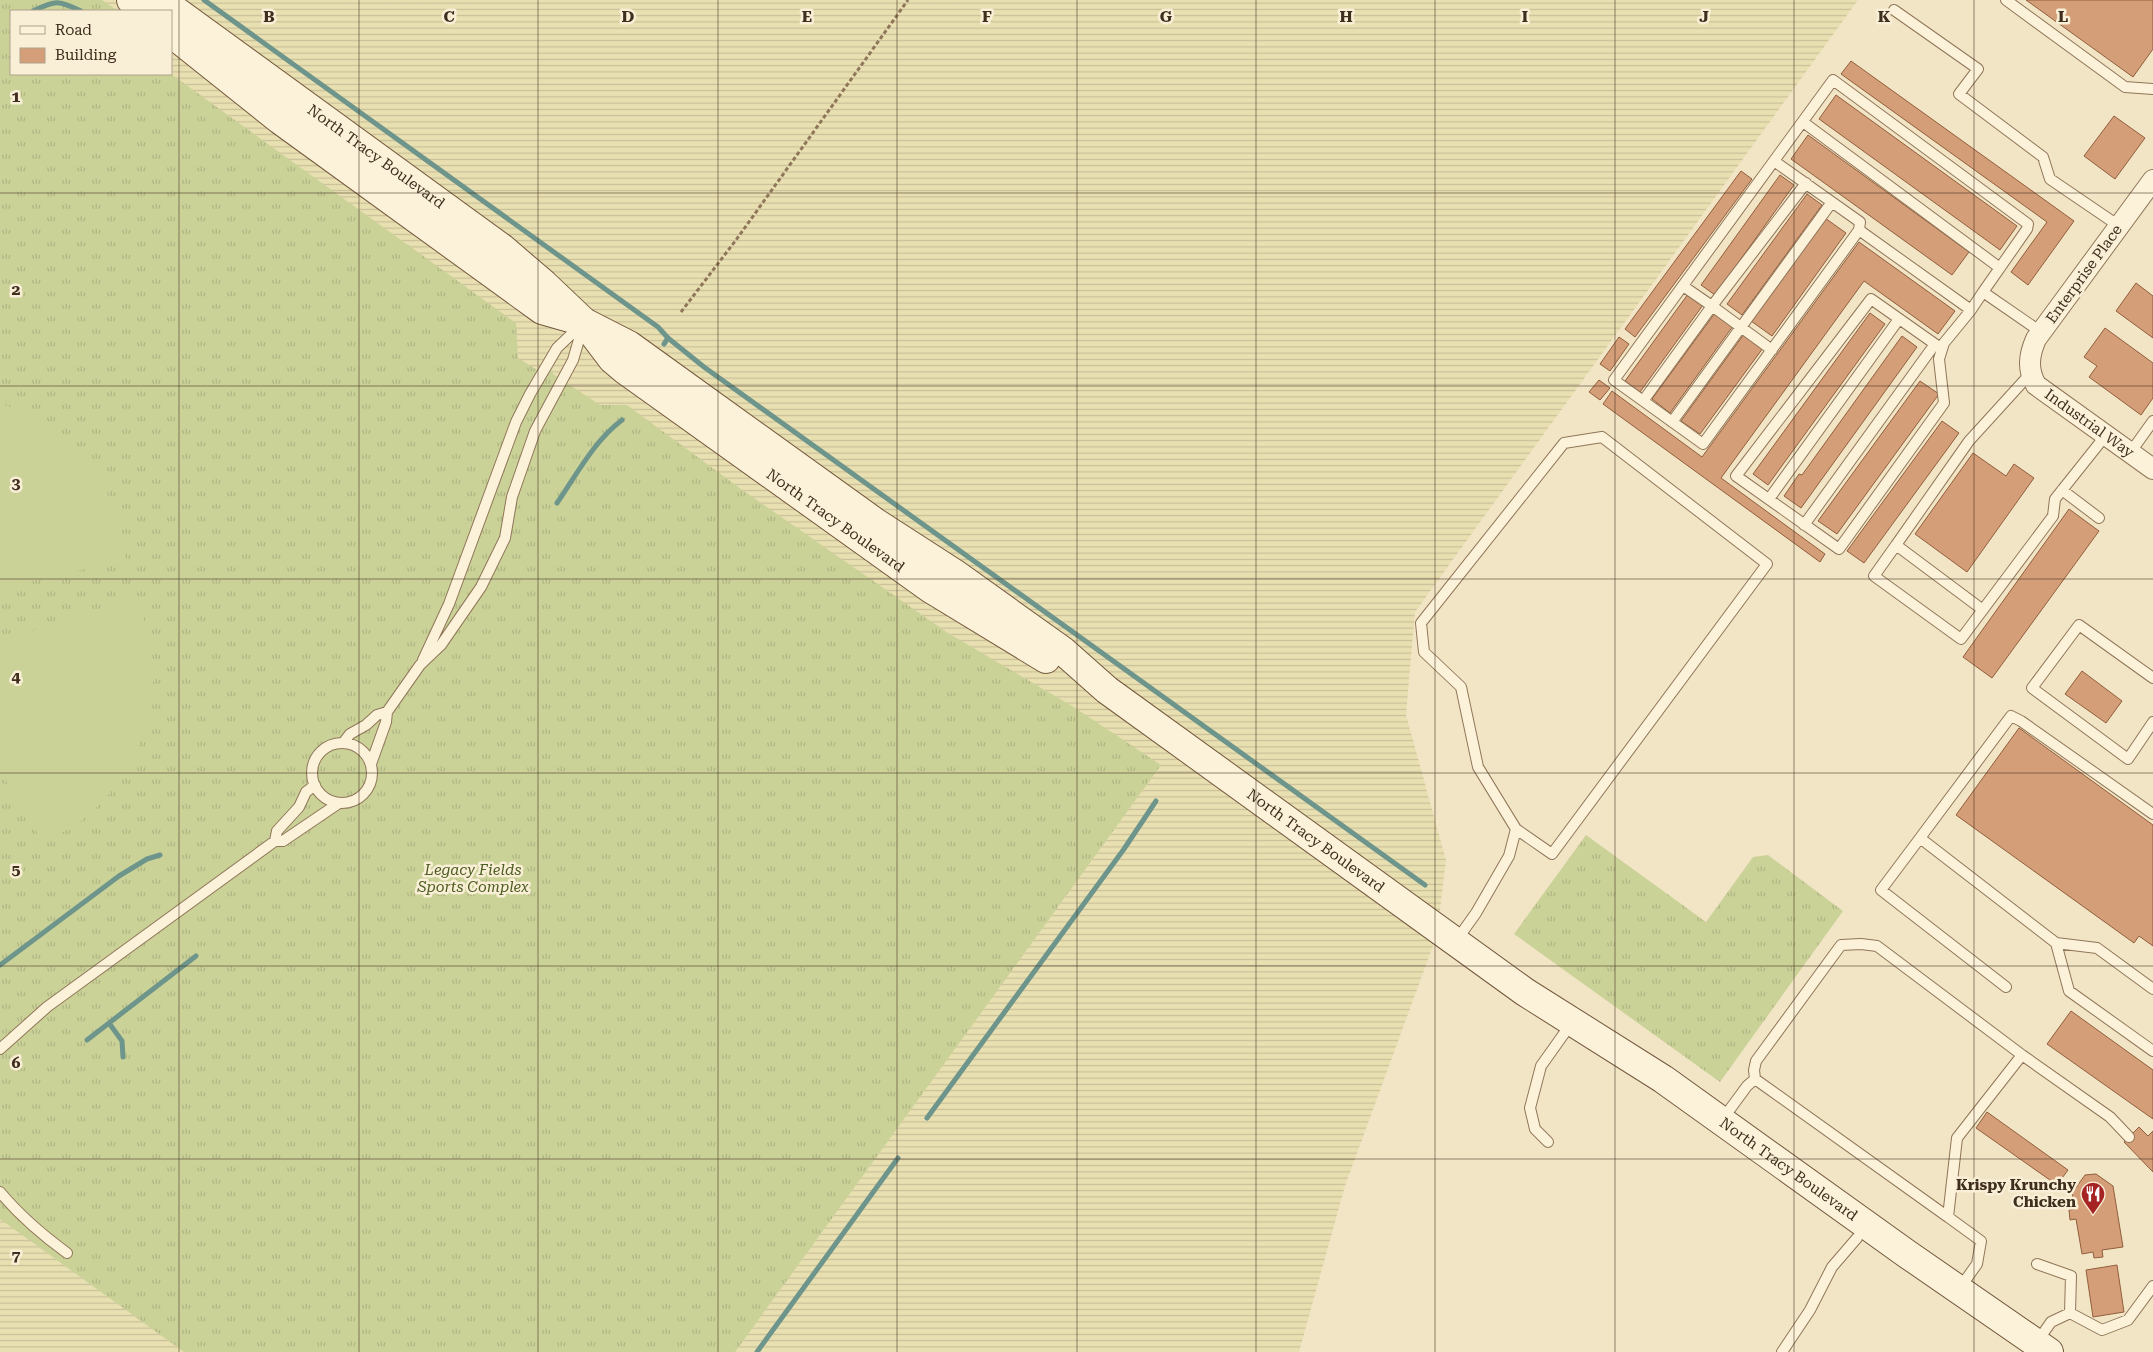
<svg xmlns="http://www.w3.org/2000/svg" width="2153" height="1352" viewBox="0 0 2153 1352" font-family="'Roboto Serif',serif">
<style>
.farmland{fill:url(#farmland-rules);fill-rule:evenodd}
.grass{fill:url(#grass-tufts)}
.garden{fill:#cbd298}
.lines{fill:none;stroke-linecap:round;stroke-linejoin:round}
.stream{stroke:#6d958b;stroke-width:5}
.building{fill:#d49e78;stroke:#915e3c}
.service-casing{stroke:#907659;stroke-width:12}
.minor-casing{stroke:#907659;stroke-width:22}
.secondary-casing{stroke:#72573c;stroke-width:30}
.path{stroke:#907659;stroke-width:3;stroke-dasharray:4 2.5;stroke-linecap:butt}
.service{stroke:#fcf2da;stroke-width:10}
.minor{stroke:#fcf2da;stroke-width:20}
.secondary{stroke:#fcf2da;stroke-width:28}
.grid{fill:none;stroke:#3f2e1e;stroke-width:1;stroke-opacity:0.55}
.labels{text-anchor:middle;stroke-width:5;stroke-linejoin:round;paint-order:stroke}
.street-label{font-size:15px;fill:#3f2e1e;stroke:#f9efd6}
.park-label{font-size:15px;font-style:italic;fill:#4e5d23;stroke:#f9efd6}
.poi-label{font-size:15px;font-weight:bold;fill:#3f2e1e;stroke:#f9efd6;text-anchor:end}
.grid-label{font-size:16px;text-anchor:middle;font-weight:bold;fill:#3f2e1e;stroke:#f9efd6;stroke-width:5;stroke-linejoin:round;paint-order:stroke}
</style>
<defs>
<pattern id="farmland-rules" width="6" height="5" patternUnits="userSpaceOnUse" patternTransform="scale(1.25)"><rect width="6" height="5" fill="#e9e0b2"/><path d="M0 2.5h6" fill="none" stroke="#c9c099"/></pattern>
<pattern id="grass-tufts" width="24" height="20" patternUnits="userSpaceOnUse" patternTransform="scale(1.25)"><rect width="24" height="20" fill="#cbd298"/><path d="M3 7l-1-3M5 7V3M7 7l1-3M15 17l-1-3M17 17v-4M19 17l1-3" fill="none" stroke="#afb583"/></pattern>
</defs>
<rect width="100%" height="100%" fill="#f2e5c5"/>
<path class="farmland" d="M0 0H1858L1415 612 1406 715 1446 860 1437 935 1345 1186 1299 1352H0ZM11 11H171V74H11Z"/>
<path class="grass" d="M0 0H102L118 11H11V74H171L516 323 518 358 545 375 550 370 553 371V374L600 405H627L741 489 948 633 1072 706 1161 765 735 1352H184L0 1219Z
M1586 835 1706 922 1753 857 1768 855 1843 911 1720 1082 1514 934Z"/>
<path class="garden" d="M0 403C20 411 42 419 59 433 87 456 111 490 119 525 122 537 124 548 126 560L19 584 0 586Z
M136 599C140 611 146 623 149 635 165 707 136 780 77 824 67 831 54 836 43 842L0 771V645L31 631Z"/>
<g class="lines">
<path class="stream" d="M204 0 658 327 668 338 704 367 1425 885
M33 11C56 0 58 0 81 11
M664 344 668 338
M557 503C577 474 594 441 622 420
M0 965 119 876 147 859 160 855
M109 1023 122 1041 123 1057
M87 1040 196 956
M927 1118 1124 849 1156 801
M757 1352 898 1158"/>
</g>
<path class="building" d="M2026 0H2153V49L2133 77Z
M1851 61 2074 221 2028 285 2011 272 2047 222 1841 74Z
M1836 95 2017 226 2000 250 1819 119Z
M2114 116 2145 138 2115 179 2084 156Z
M1808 135 1969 252 1952 275 1791 159Z
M1741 171 1752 179 1635 337 1625 329Z
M1780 175 1794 185 1715 295 1701 285Z
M1807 194 1822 205 1742 315 1727 304Z
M1825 218 1846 233 1772 336 1751 321Z
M1859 242 1955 311 1938 334 1864 281 1721 478 1825 554 1820 562 1603 404 1612 391 1702 457Z
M2136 283 2153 296V338L2116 311Z
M1688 294 1703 305 1640 392 1625 381Z
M1715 313 1733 326 1670 413 1652 399Z
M1870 313 1885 324 1768 485 1753 474Z
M2105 328 2153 363V398L2141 415 2089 377 2097 366 2084 357Z
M1744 334 1763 348 1700 434 1681 421Z
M1902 336 1917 347 1801 508 1784 496 1799 474 1802 475Z
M1619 337 1629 344 1610 371 1600 364Z
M1599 380 1610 388 1600 400 1589 392Z
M1920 381 1939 394 1837 534 1818 521Z
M1942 421 1959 433 1864 563 1847 551Z
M1973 453 2006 476 2014 464 2034 478 1967 572 1915 534Z
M2069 509 2099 531 1992 678 1963 657Z
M2082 671 2122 701 2106 723 2065 694Z
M2019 728 2153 825V946L2139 936 2134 943 1956 815Z
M2071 1011 2153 1070V1119L2047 1044Z
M1987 1112 2068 1170 2057 1185 1976 1128Z
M2139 1127 2148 1136 2153 1131V1172L2124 1142Z
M2096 1174 2113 1186 2123 1247 2102 1250 2103 1257 2094 1258 2093 1252 2082 1254 2076 1219 2070 1220 2069 1210 2075 1209 2072 1193 2085 1175Z
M2117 1265 2124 1312 2093 1317 2086 1270Z"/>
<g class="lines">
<defs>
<path id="service" d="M2006 0 2125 87 2153 89
M1894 10 1978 69 1959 94 2043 157 2050 179 2119 226
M1803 122 2000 268
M1774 161 1860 222 1859 230
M1983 292 1971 310 1859 230 1703 444 1614 380 1833 80 2028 224 2027 229 1983 292 2041 332
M1942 349 1871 299 1736 476 1839 549 1944 403 1939 359 1944 343 1971 310
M1772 350 1712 306 1806 183
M1643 401 1712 306 1683 286
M1672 422 1832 202
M2130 453 2153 421
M2062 490 2099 518
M1769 499 1899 319
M1804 525 1935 344
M1896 545 1874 576 1961 639 2053 516 2055 499 2106 435
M1983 610 1896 545 1969 441 2030 374
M423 660 449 604 516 422 530 394 557 348 582 324
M2153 678 2079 625 2032 688 2128 759 2153 722
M343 743 350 734 366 725 377 715 387 712 420 665 441 645 481 587 505 538 512 497 535 431 573 360 583 326
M312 773a30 30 0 1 1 60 0a30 30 0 1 1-60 0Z
M371 764 386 722 387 712
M2153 814 2021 721 2011 716 1920 838 2056 943 2069 991 2153 1051
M1920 838 1881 890 2006 987
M275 841 277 831 299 807 306 792 315 785
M1456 941 1476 913 1509 856 1516 829 1478 767 1461 687 1424 652 1421 623 1564 443 1602 437 1767 564 1552 854 1516 829
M2056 943 2097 948 2153 989
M0 1049 47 1007 275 841H283L339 803
M2022 1055 2110 1117 2129 1137
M1722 1120 1747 1086 1755 1079 1754 1070 1756 1061 1841 945 1861 944 1877 946 2022 1055 1957 1138 1948 1217 1755 1079
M1548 1142 1535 1129 1530 1108 1541 1066 1568 1028
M0 1192C20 1216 41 1234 67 1253
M1948 1217 1981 1241 1977 1264 1959 1289
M2037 1264 2071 1276 2070 1313
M2037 1342 2051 1322 2070 1313 2102 1330 2128 1320 2153 1286
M1782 1352 1810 1310 1832 1267 1857 1238"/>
<g id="minor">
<path id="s1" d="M2153 180 2036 339C2029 355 2027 369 2036 385L2153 469"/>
</g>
<g id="secondary">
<path d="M131 0 144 11"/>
<path id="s2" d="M161 0 502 248 544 284 584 322 629 345 875 522 954 573 1063 651 1107 690 1525 992 1663 1079 1907 1254 2049 1352"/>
<path id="s3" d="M171 33 280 120 542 310 584 322 612 359 625 370 931 589 1046 659"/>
</g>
</defs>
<use href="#service" class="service-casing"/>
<use href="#minor" class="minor-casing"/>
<use href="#secondary" class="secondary-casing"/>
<path class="path" d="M681 312 736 240 908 0"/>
<use href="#service" class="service"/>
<use href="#minor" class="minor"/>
<use href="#secondary" class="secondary"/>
</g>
<path class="grid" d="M179 0V1352M359 0V1352M538 0V1352M718 0V1352M897 0V1352M1077 0V1352M1256 0V1352M1435 0V1352M1615 0V1352M1794 0V1352M1974 0V1352M0 193H2153M0 386H2153M0 579H2153M0 773H2153M0 966H2153M0 1159H2153"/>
<defs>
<symbol id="restaurant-pin" viewBox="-11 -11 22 30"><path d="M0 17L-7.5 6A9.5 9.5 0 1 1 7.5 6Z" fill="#a52323" stroke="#f9efd6"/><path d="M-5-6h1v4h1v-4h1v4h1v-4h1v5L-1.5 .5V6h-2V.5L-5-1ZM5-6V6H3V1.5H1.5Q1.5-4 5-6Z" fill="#fff"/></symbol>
</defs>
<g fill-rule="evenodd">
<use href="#restaurant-pin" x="2079" y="1180" width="28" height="38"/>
</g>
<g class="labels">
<g class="street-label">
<text dy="5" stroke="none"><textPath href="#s2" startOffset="266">North Tracy Boulevard</textPath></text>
<text transform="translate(2084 274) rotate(-54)" y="5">Enterprise Place</text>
<text dy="5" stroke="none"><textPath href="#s1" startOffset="311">Industrial Way</textPath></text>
<text dy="5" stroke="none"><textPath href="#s3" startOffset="829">North Tracy Boulevard</textPath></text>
<text dy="5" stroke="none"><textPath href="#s2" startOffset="1430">North Tracy Boulevard</textPath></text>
<text dy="5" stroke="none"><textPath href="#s2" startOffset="2006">North Tracy Boulevard</textPath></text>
</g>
<g class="park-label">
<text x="473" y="875">Legacy Fields<tspan x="473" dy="17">Sports Complex</tspan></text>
</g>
<g class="poi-label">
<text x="2076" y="1190">Krispy Krunchy<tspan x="2076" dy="17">Chicken</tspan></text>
</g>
</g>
<g class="grid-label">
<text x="269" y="22">B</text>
<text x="449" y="22">C</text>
<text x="628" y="22">D</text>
<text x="807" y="22">E</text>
<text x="987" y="22">F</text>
<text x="1166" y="22">G</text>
<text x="1346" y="22">H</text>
<text x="1525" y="22">I</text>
<text x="1704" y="22">J</text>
<text x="1884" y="22">K</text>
<text x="2063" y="22">L</text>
<text x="16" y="102">1</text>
<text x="16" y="295">2</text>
<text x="16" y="489">3</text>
<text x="16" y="682">4</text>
<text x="16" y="875">5</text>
<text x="16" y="1068">6</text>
<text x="16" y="1261">7</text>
</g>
<rect x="10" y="10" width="162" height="65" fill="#f9efd6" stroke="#afa28c"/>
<rect x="20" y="26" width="25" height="8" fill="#fcf2da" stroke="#afa28c"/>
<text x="55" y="35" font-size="15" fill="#3f2e1e">Road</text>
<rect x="20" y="48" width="25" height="15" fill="#d49e78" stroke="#afa28c"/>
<text x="55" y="60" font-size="15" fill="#3f2e1e">Building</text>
</svg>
